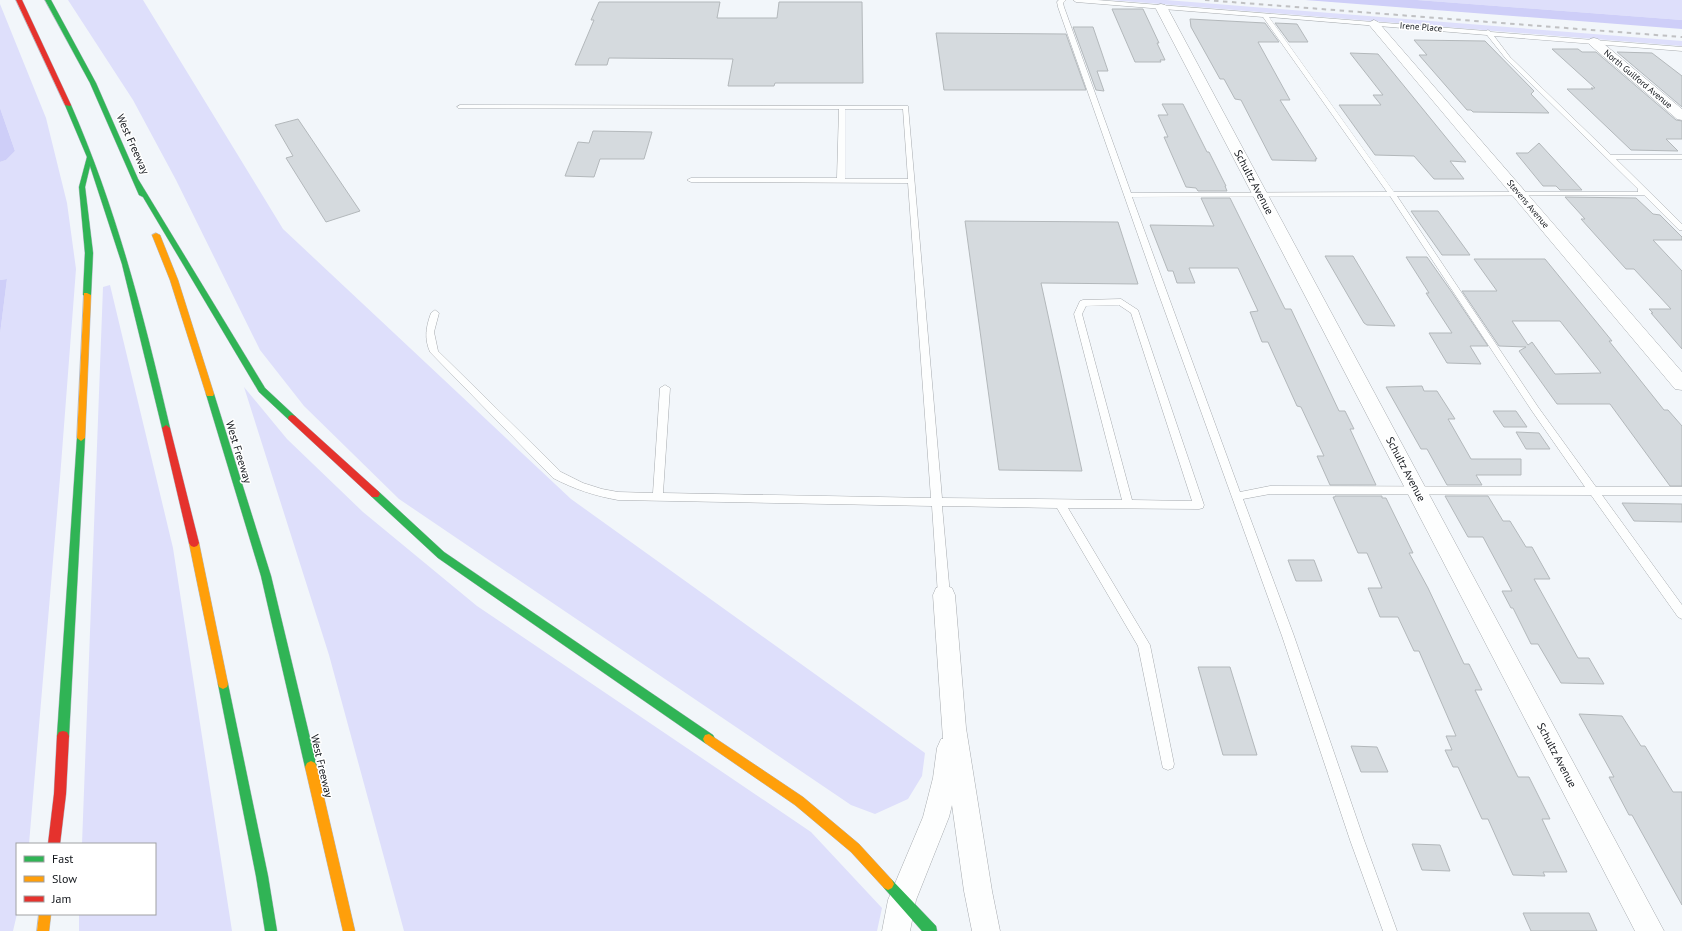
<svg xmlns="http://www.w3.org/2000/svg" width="1682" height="931" viewBox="0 0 1682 931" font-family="'PT Sans',sans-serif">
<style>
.green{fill:#dedffb}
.forest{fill:#cecef8}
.building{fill:#d5dade;stroke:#b3b8bb;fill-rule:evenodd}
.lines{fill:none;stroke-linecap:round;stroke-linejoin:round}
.lane-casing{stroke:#a7abaf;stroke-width:1}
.street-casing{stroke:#a7abaf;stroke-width:1}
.fast-casing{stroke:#b4bac5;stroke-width:1}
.slow-casing{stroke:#b4bac5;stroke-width:1}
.jam-casing{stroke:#b4bac5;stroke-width:1}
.lane{fill:#fdfefe;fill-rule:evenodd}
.street{fill:#fdfefe;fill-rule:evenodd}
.fast{fill:#30b455;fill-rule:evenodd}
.slow{fill:#ff9f0a;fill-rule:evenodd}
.jam{fill:#e5322d;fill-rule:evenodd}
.rail{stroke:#c0c1c3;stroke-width:2;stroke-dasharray:4.5 4.5;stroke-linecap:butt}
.labels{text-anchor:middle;stroke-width:3;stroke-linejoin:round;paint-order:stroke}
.far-street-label{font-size:9px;fill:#11151a;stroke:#fff}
.street-label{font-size:11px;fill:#11151a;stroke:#fff}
</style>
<rect width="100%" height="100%" fill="#f2f6fa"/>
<path class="green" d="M68 0H143L283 229 571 499 925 753 922 776 908 799 875 814 851 805 399 499 304 406 260 350 176 180 133 100Z
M1111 0H1166L1682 41V46Z
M1417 0H1682V20Z
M0 4 46 118 67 203 76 269 60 478 29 844H17V914L13 931H0V334L7 279 0 280V162L6 160 15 151 0 108Z
M110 285 173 548 232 931H79V914H155V844H82L103 287Z
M244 387 287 439 363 512 477 606 811 832 882 908 877 931H404L329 655Z"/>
<path class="forest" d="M1305 0H1417L1682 20V29Z
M0 108 15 151 6 160 0 162Z
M7 279 0 334V280Z"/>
<path class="building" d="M599 2H720L717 18H777L779 2H862L863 83H775L774 86H728L733 59 609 58 607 65H575L594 20H591Z
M1112 9H1143L1159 43H1157L1165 60H1160L1161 62H1135Z
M1190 19 1265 23 1279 42H1258L1290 100H1280L1317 159H1315L1316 161 1272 160 1241 100 1235 99 1224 79H1220L1191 27Z
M1275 23 1297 24 1308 42H1289Z
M1073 27H1093L1108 71H1097L1104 91 1096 90Z
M936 33 1066 34 1086 90H944Z
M1414 40 1485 41 1534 91 1531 94 1549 113 1473 112 1471 110H1467L1419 55H1427Z
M1552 49H1578L1582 52H1596L1676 120 1682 121V139H1666L1678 151 1631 150 1567 89H1593L1591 88H1595Z
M1617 52 1652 53 1682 76V107Z
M1350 53 1378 54 1466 162 1450 161 1464 179H1434L1414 156 1375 155 1339 105H1381L1373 95H1383Z
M1162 104H1183L1207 152H1209L1226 186H1225L1227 191H1198L1196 188 1186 187 1164 137H1168L1158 115H1168Z
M298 119 360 211 326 222 286 158 293 156 275 125Z
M593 131 652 132 644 159H600L594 177 565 176 578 142 589 143Z
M1539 143 1582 190H1560L1556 186H1543L1516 153H1528Z
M1565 197 1636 198 1653 214 1660 215 1682 237V240H1653L1682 271V349L1651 313H1653L1649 309H1671L1634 269H1626L1581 219H1585Z
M1201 198H1230L1285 309H1291L1339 411H1345L1354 429H1350L1376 485H1330L1317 456H1324L1301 407 1297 406 1268 342H1262L1250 312 1258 311 1238 268H1189L1195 283H1177L1173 271H1168L1150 225 1214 226Z
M1411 211H1438L1470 255H1442Z
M965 221 1118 222 1138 284 1041 283 1082 471 999 470Z
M1325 256H1353L1395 326 1367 325 1364 323Z
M1406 257H1427L1451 291 1488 346H1470L1481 364 1447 363 1429 333H1452L1426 293H1429Z
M1474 259H1545L1612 341H1609L1664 410H1668L1682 426V486H1670L1610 404H1557L1519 351 1526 347 1499 346 1462 291H1497ZM1512 321H1560L1601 373 1555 374 1532 342 1528 345Z
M1422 386 1424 391H1437L1455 419H1448L1451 424 1471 459H1521V475H1476L1482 485H1447L1427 449H1421L1386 387Z
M1493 411H1516L1527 427H1504Z
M1516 432 1539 433 1550 449H1526Z
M1335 496H1382V498H1386L1413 553H1409L1428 588 1464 664H1469L1482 690H1475L1518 777H1529L1550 819H1542L1567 872H1543L1545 876 1513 875 1488 819H1482L1458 767H1453L1445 750H1452L1446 736H1456L1419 651H1414L1398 617H1380L1368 588H1382L1367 553H1358L1333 497H1335Z
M1445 496H1488L1503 521H1510L1526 547H1532L1550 579H1534L1578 658H1589L1604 684 1561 683 1538 644H1531L1513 608H1511L1502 591H1512L1483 537H1468Z
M1622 503 1682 504V522L1634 521Z
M1288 560H1314L1322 581H1296Z
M1198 667H1230L1257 755H1223Z
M1579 714 1622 716 1641 746H1645L1673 792H1682V905L1632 815H1629L1609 777H1614Z
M1351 746 1377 747 1388 772H1361Z
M1412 844 1440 845 1450 871 1422 870Z
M1523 913H1589L1597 931H1531Z"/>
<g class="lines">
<defs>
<path id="lane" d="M1059 0H1066L1063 3 1064 7 1131 193 1387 192 1263 17 1076 2 1073 0H1097L1486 31 1488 30 1491 32 1682 47V51L1494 36 1510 57 1611 155H1682V159H1616L1682 224V230H1679L1644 195 1397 196 1538 407 1596 487H1682V495H1602L1682 605V619L1678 617 1591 495 1270 494 1243 499 1294 636 1364 840 1397 931H1383L1350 840 1282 636 1158 292 1058 7 1057 2ZM1269 17 1487 35 1506 59 1638 189V192H1394ZM1390 196 1532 411 1585 487 1270 486 1240 492 1132 197Z
M460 105 908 106 942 498 1122 500 1074 314 1080 301 1083 300 1121 299 1138 310 1204 505 1203 508 1199 509 1068 508 1150 645 1174 764 1173 768 1168 770 1163 768 1162 764 1138 646 1057 508 942 506 950 595 948 598 944 600 940 598 938 595 932 506 618 500C595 496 574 489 553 478L430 352C424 338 426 327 431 313L435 310 439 313 434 332 438 351 561 472 583 483 602 489 618 492 653 493 660 388 665 385 670 388 663 493 931 498 908 183 691 182 687 180 691 178H837L839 109 458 108 457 107ZM845 109H903L908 179H845ZM1119 305 1131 313 1192 501 1132 500 1082 314 1086 306Z"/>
<path id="street" d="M1161 4 1165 5 1167 7 1212 91 1664 931H1635L1155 7 1157 5Z
M1374 20 1378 22 1682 372V390L1675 389 1370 26 1368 24 1370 22Z
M1594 38 1598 39 1682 109V120L1677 119 1590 45 1588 42 1590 39Z
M944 585 952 588 955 595 966 728 992 891 1000 931H972L964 891 952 805 949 817 916 900 910 931H882L888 900 923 817 933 778 937 748 941 739H943L933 595 936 588Z"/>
<path id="fast" d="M45 0H51L96 83 138 179 265 388 295 416 296 418 295 420H289L259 392 143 197 139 195 90 83Z
M68 103 71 105C117 210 144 317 170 428L169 430 166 431 162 428 122 264 90 166 85 187 93 253 91 295 87 297 83 295 85 253 79 187 87 157 65 105Z
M210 391 214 394 271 576 317 767 315 771 311 773 307 771 305 767 261 576 206 394Z
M81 435 85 438 69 736 67 740 63 741 59 740 57 736 77 438Z
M375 490 378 491 444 552 713 735 715 739 713 743 709 744 705 743 438 558 372 497 370 494 372 491Z
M223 679 227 681 228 684 268 876 277 931H265L256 876 218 684 219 681Z
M888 878 892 880 936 926 937 931H922L884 888 882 884 884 880Z"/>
<path id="slow" d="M156 233 160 235 178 280 214 394 213 396H207L206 394 170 280 152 235Z
M84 293H87L91 295 85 438 81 441 77 438Z
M194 539 197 540 199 543 228 684 227 687 223 689 219 687 218 684 189 543 191 540Z
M709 734 803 797 859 844 892 880 894 884 892 888 888 890 884 888 851 852 795 805 705 743 703 739 705 735Z
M311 761 315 763 317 767 355 931H343L305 767 307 763Z
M39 914H51L49 931H37Z"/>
<path id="jam" d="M16 0H22L71 105 70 106 65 105Z
M292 415 295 416 378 491 380 494 378 497H372L289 420 288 418 289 416Z
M166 425 170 428 199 543 197 546 194 547 191 546 189 543 162 428Z
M63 731 67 732 69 736 66 794 60 844H48L54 794 57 736 59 732Z"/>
</defs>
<use href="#lane" class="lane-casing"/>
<use href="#street" class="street-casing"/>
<use href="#fast" class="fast-casing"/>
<use href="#slow" class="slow-casing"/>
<use href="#jam" class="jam-casing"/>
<use href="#lane" class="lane"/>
<use href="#street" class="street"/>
<use href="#fast" class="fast"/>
<use href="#slow" class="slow"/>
<use href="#jam" class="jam"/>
<path class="rail" d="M1205 0 1682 37"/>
</g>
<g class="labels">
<g class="far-street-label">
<text transform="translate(1421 27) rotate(4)" y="3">Irene Place</text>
<text transform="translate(1638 79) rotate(40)" y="3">North Guilford Avenue</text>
<text transform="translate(1528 204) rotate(50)" y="3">Stevens Avenue</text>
</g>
<g class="street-label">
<text transform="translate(133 144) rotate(66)" y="4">West Freeway</text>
<text transform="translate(1254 182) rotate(62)" y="4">Schultz Avenue</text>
<text transform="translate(239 452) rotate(73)" y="4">West Freeway</text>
<text transform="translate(1406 469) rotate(62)" y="4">Schultz Avenue</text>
<text transform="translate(1557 755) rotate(62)" y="4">Schultz Avenue</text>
<text transform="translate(322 766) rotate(77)" y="4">West Freeway</text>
</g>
</g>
<rect x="16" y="843" width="140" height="72" fill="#ffffff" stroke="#a0a1a3"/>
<rect x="24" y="856" width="20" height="6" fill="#30b455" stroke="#a0a1a3"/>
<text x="52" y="863" font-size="12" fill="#11151a">Fast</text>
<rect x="24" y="876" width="20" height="6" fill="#ff9f0a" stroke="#a0a1a3"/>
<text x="52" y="883" font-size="12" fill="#11151a">Slow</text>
<rect x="24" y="896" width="20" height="6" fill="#e5322d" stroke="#a0a1a3"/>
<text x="52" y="903" font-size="12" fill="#11151a">Jam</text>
</svg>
